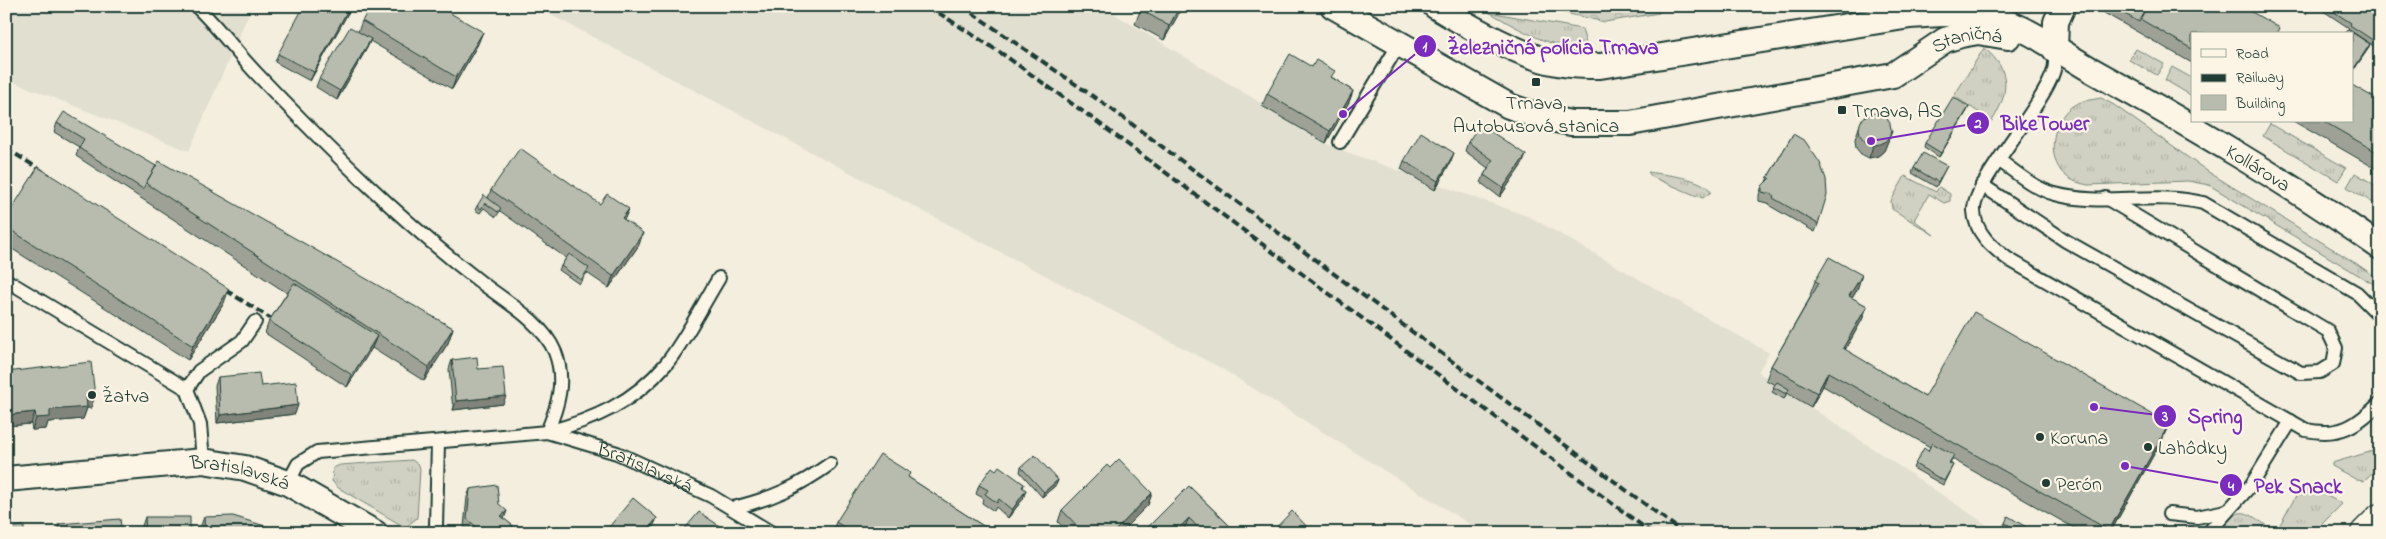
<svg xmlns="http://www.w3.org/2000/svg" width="2386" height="539" viewBox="0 0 2386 539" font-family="'Indie Flower',sans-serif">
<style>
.built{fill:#e1dfd0}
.grass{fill:url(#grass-tufts);stroke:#78877b}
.park{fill:url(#park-crowns);stroke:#78877b}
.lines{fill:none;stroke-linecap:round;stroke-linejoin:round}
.service-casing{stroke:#1f3d34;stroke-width:16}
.minor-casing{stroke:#1f3d34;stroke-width:28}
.tertiary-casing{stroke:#1f3d34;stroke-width:31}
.service{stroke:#fcf5e5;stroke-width:12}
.minor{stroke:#fcf5e5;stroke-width:24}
.tertiary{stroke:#fcf5e5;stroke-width:28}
.rail{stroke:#1f3d34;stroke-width:4;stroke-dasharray:8 4;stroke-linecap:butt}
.wall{fill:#9ea296;stroke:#1f3d34}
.shaded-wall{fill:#81847a;stroke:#1f3d34}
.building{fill:#b8bcae;stroke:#1f3d34}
.poi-dot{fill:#1f3d34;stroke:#fcf5e5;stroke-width:2}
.labels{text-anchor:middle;stroke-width:4.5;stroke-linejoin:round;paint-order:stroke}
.street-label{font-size:20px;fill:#1f3d34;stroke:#fcf5e5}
.poi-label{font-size:20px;fill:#1f3d34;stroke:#fcf5e5;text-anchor:start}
.leader{fill:none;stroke:#7b2cbf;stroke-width:2}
.callout-dot{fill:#7b2cbf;stroke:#fcf5e5;stroke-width:2}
.mark-label{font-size:15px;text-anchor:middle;font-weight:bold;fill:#fff}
.callout-label{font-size:21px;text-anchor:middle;font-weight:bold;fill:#7b2cbf;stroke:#fcf5e5;stroke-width:4.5;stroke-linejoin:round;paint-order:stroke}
</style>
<defs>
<pattern id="grass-tufts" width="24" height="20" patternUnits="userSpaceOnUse" patternTransform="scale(1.25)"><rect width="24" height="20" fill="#d0d1c2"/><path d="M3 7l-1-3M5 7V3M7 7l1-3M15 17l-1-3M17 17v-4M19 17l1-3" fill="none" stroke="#b2b4a7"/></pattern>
<pattern id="park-crowns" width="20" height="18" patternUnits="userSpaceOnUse" patternTransform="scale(1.25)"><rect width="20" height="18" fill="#d0d1c2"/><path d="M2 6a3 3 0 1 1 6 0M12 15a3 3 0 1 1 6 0" fill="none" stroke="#b2b4a7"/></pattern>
</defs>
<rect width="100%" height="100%" fill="#f3eede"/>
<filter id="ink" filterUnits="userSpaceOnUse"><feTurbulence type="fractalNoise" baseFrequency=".02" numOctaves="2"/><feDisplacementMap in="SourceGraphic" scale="10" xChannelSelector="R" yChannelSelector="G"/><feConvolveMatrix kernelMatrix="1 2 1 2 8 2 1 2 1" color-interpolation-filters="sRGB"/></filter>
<g filter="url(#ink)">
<path class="built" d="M6 6H252L189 151 6 79Z
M534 6H1101L1335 148 1530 217 1769 353 1758 372 1999 533H1484L1219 367Z"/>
<path class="grass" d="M1489 12 1582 29 1588 50C1550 48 1522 31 1489 12Z
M1984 48C2012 70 2009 94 1992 121L1954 96Z
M2136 49 2164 64 2157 75 2129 60Z
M2172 67 2192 78V96L2165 80Z
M2101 98 2114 105 2210 173 2357 264 2380 280V288L2209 185 2188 181 2088 185C2078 183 2068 180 2061 171 2047 153 2053 121 2071 107 2079 101 2091 100 2101 98Z
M2270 124 2346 168 2338 181 2263 136Z
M1648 172C1664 175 1703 177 1711 192L1703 198 1697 196 1652 177Z
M2355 173 2380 188V207L2347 187Z
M1905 176 1936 192 1939 187 1950 194V201L1944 203 1929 194 1914 220 1934 235 1892 209 1891 201Z
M2380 449V464L2364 481 2357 480 2332 466V463Z
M412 460 419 465 420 469 417 518 407 526 401 525 337 487 332 481 333 468 340 465Z
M2307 485 2342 504 2313 533H2217C2242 500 2246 513 2276 532L2298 492Z"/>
<path class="park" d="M1533 6H1659V13L1605 22Z"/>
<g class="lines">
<defs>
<g id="service">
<path d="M196 6C218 27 236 52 257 74 327 147 398 218 478 280 503 300 542 321 555 352 566 380 558 406 547 432"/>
<path d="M2055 50C2055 57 2056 66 2053 73 2042 107 1972 185 1974 211 1975 233 1992 247 2008 259L2306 430C2340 437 2356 426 2380 403"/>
<path d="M1340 142 1399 44"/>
<path d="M2000 161C2017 173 2035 189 2055 194 2102 207 2154 191 2203 203L2357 293 2380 316"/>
<path d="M1982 185 2066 241 2301 373 2320 372 2333 364 2336 348 2328 331 2106 198"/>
<path d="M6 280 187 389 200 424 203 461"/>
<path d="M187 389 199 371 242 341 255 322"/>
<path d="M547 432C594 420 634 402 666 364 684 342 703 304 719 278"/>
<path id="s1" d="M288 483 298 464 317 452 547 432 617 453 711 496 772 533"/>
<path d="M733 508C771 499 798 487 830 464"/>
<path d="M2169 514 2197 517 2226 511"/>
<path d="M433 533 436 526 438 443"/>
<path d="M2208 533 2252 484 2291 421"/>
</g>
<g id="minor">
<path id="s2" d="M1333 6 1509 106 1540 117 1571 123H1630L1893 75 1945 40 1961 35 1978 32 2008 37"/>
<path id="s3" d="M1435 6C1466 25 1501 45 1535 57 1556 65 1578 66 1600 66L1910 16C1939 14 1967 11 1996 19 2028 27 2063 54 2093 71 2190 125 2288 182 2380 247"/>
<path d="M2055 50 2056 22 2063 6"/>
<path id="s4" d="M6 479 203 461 245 468 288 483 375 533"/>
</g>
<path id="tertiary" d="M2365 533 2380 518"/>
</defs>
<use href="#service" class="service-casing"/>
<use href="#minor" class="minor-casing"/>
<use href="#tertiary" class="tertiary-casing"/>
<use href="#service" class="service"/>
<use href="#minor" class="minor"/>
<use href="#tertiary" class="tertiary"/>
<path class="rail" d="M928 6 1004 55 1096 121 1652 533
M962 6 1110 108 1684 533
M6 148 50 176
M216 284 273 320"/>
</g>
<path class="wall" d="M350 6 348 13 310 81 275 62 278 54Z
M1142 6H1183L1164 40 1135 24Z
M2097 6H2241L2192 34V63L2099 10Z
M2295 6H2311L2306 14 2294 7Z
M2323 6H2367L2380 15V50L2348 29 2349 28 2322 10 2324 7Z
M362 21 478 44 452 89 370 41 367 48 337 100 316 87 319 79 358 32Z
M2352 34 2370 44 2368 49 2353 71 2352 70Z
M1312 67 1333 78 1353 91 1349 102 1326 143 1262 106 1267 94Z
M2380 101V171L2293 121H2352Z
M1967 111 1939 157 1924 147 1925 143Z
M1862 119 1892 131 1884 151 1878 156 1869 158 1861 154 1856 148 1855 139Z
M57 123 156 166 453 328 448 343 424 381 372 348 347 387 265 333 269 321 287 293 76 156 79 147 54 132Z
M1793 134 1818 224 1815 232 1770 206V204L1767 203 1759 201V195L1762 186 1766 182 1768 177Z
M1468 142 1523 163 1500 197 1481 183 1484 175 1488 168 1465 151Z
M1404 161H1451L1435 190 1401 169Z
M1947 166 1936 187 1912 173 1914 168Z
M491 190 600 204 629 209 624 220 639 245 609 288 587 273 579 284 559 270 561 266 566 258 500 211 496 217 484 208 480 213 475 210 477 206 488 198Z
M6 218 224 303 188 360 6 245Z
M1815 281 1857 290 1852 298 1867 306 1862 320 1845 350 1925 397 2163 438 2110 533H2083L1952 459 1950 463 1953 465 1943 485 1913 468 1915 464 1928 451 1930 447 1823 386 1811 407 1787 393 1784 399 1772 392 1775 385 1766 380 1771 366 1811 296 1810 295Z
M452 360 478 369 503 404 453 410 449 369Z
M6 372 91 408H87L83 419 48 422 46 429 32 430 31 424 6 426Z
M218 377 261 386 295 414 217 423 215 386Z
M1021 467 1058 480 1056 485 1042 497 1020 472Z
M1110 468 1152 493 1148 505 1120 533H1068L1058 522 1062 510Z
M996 470 1024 484 1023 488V499L1008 518 996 507 994 511 982 503 983 498 976 494 979 485Z
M908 477 994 533H832L836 522Z
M1189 486 1237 533H1191L1185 527 1180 533H1142Z
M470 489 499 504 504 519 513 526 511 533H470L464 527 467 497Z
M145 517 190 533H142V526Z
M204 517 267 531 271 533H201V525Z
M2005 523 2025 531 2024 533H2013L2003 527Z
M59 524 122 533H56Z"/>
<path class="shaded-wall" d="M350 6 348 13 310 81 314 72Z
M1180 6H1183L1164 40 1169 26Z
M483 32 478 44 452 89 456 77Z
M371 39 367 48 337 100 340 91Z
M2370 44 2368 49 2353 71 2355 67Z
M1353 91 1349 102 1326 143 1330 131Z
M1969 107 1967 111 1939 157 1941 153Z
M1892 131 1884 151 1878 156 1869 158 1873 146Z
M1454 153 1451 161 1435 190 1438 181Z
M1526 155 1523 163 1500 197 1503 188Z
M629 209 624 220 622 218Z
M643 233 639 245 609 288 613 276Z
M1862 275 1857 290 1844 311 1849 296Z
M229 289 224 303 188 360 193 346Z
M1867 306 1862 320 1837 363 1843 348Z
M453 328 448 343 424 381 429 367Z
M377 336 372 348 347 387 352 375Z
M1828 372 1823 386 1811 407 1817 393Z
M95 396 91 408H87L83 419 48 422 46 429 32 430 36 418 50 410 86 397Z
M506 396 503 404 453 410 456 401Z
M298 405 295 414 217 423 220 415Z
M35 412 31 424 6 426V415Z
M2169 424 2163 438 2110 533H2108Z
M1058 480 1056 485 1042 497 1044 492Z
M1026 490 1023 499 1008 518 1012 510Z
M1152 493 1148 505 1120 533H1113Z
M507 511 504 519 501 516Z
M657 518 652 530 650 533H645Z
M1189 518 1185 527 1180 533H1174Z"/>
<path class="building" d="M304 6H350L314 72 278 54Z
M371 6H438L483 32 456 77 362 21Z
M1142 6H1180L1169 26 1140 9Z
M2111 6H2147L2139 22Z
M2147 6H2241L2280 28 2277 34H2192V49L2140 19Z
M2302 6H2310L2308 10Z
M2325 6H2367L2380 15V45L2350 25 2351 23Z
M350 27 371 39 340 91 319 79Z
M2348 30 2370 44 2355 67 2352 65V34H2345Z
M1290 54 1312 67 1316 60 1335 71 1331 77 1353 91 1330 131 1267 94Z
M2352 85 2380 101V154L2323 121H2352Z
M1953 97 1969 107 1941 153 1925 143Z
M64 112 156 166 146 183 143 189 79 148 84 139 57 123Z
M1859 129a16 16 0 1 1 32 0a16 16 0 1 1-32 0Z
M1480 124 1526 155 1503 188 1484 175 1493 160 1468 142Z
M1421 132 1454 153 1438 181 1404 161Z
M1793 134 1805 141 1820 163 1826 179 1827 195 1818 224 1773 198 1774 196 1771 194 1762 192V186L1770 178 1768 177Z
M520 148 600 204 607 194 629 209 622 218 643 233 613 276 491 190Z
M1923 153 1947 166 1938 182 1914 168Z
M159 161 453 328 429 367 146 183Z
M38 167 229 289 193 346 6 227V218Z
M484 195 501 208 498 212 485 203 481 209 477 206Z
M569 254 589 268 581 280 561 266Z
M1829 257 1862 275 1849 296 1867 306 1843 348 1925 397 1974 312 2169 424 2109 530 1828 372 1817 393 1771 366 1819 283 1815 281Z
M294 283 377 336 352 375 269 321Z
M477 357 478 369 503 367 506 396 456 401 452 360Z
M91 362 95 396 86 397 87 407 50 410V417L36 418 35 412 6 415V372Z
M259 373 261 386 296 382 298 405 220 415 218 377Z
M1777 382 1789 389 1786 394 1773 387Z
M1932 443 1954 455 1949 463 1953 465 1944 481 1915 464 1924 448 1928 451Z
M880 454 910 473 908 477 994 533H853L836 522Z
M1035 455 1058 480 1044 492 1021 467Z
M1119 459 1152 493 1113 533H1084L1062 510 1107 465 1110 468Z
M999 466 1024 484 1022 487 1026 490 1012 510 999 499 997 503 985 494 988 490 979 485 992 467 996 470Z
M497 485 499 504 507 511 501 516 513 526 508 533H484L467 519 470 489Z
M1189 486 1237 533H1203L1189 518 1174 533H1142Z
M633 498 657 518 645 533H604Z
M1292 511 1313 533H1271Z
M699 512 730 533H681Z
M233 516 268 527 266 533H205L204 517Z
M2008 516 2026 527 2023 533 2005 523Z
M145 517H190V533H146Z
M120 519 122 533H60L59 524Z
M24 526V533H6V528Z"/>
</g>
<g class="poi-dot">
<rect x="1531" y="77" width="10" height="10" rx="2.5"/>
<rect x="1837" y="105" width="10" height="10" rx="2.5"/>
<circle cx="92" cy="395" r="5"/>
<circle cx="2040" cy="437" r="5"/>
<circle cx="2148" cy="447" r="5"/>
<circle cx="2046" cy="483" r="5"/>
</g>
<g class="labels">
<g class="street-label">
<text dy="7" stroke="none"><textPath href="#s2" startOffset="678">Staničná</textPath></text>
<text dy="7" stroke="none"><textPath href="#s3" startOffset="881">Kollárova</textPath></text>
<text dy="7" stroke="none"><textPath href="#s1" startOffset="379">Bratislavská</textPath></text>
<text dy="7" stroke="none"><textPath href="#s4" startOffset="236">Bratislavská</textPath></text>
</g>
<g class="poi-label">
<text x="1536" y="109" text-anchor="middle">Trnava,<tspan x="1536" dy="23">Autobusová stanica</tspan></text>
<text x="1852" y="117">Trnava, AS</text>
<text x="102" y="402">Žatva</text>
<text x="2050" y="444">Koruna</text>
<text x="2158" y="454">Lahôdky</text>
<text x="2056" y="490">Perón</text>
</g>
</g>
<path class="leader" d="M1343 114L1425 46M1871 141L1978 123M2094 407L2165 416M2125 466L2231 485"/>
<g class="callout-dot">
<circle cx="1343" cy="114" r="5"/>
<circle cx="1871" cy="141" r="5"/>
<circle cx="2094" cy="407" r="5"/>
<circle cx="2125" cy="466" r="5"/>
<circle cx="1425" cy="46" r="12"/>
<circle cx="1978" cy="123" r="12"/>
<circle cx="2165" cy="416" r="12"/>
<circle cx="2231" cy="485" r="12"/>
</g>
<g class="mark-label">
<text x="1425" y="51">1</text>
<text x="1978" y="128">2</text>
<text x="2165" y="421">3</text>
<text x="2231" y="491">4</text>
</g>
<g class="callout-label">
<text x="1553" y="54">Železničná polícia Trnava</text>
<text x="2045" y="130">BikeTower</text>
<text x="2215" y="423">Spring</text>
<text x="2298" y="493">Pek Snack</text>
</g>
<rect width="2386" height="539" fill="none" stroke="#fcf5e5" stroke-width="25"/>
<rect x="12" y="12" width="2361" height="514" fill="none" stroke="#1f3d34" stroke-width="2" filter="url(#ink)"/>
<rect x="2191" y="32" width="162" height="90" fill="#fcf5e5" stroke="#a4ab9e"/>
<rect x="2201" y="49" width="25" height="8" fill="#fcf5e5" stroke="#a4ab9e"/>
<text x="2236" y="58" font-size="15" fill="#1f3d34">Road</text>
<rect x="2201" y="74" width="25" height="8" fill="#1f3d34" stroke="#a4ab9e"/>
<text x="2236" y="82" font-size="15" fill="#1f3d34">Railway</text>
<rect x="2201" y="95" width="25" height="15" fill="#b8bcae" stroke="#a4ab9e"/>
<text x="2236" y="108" font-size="15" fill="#1f3d34">Building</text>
</svg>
